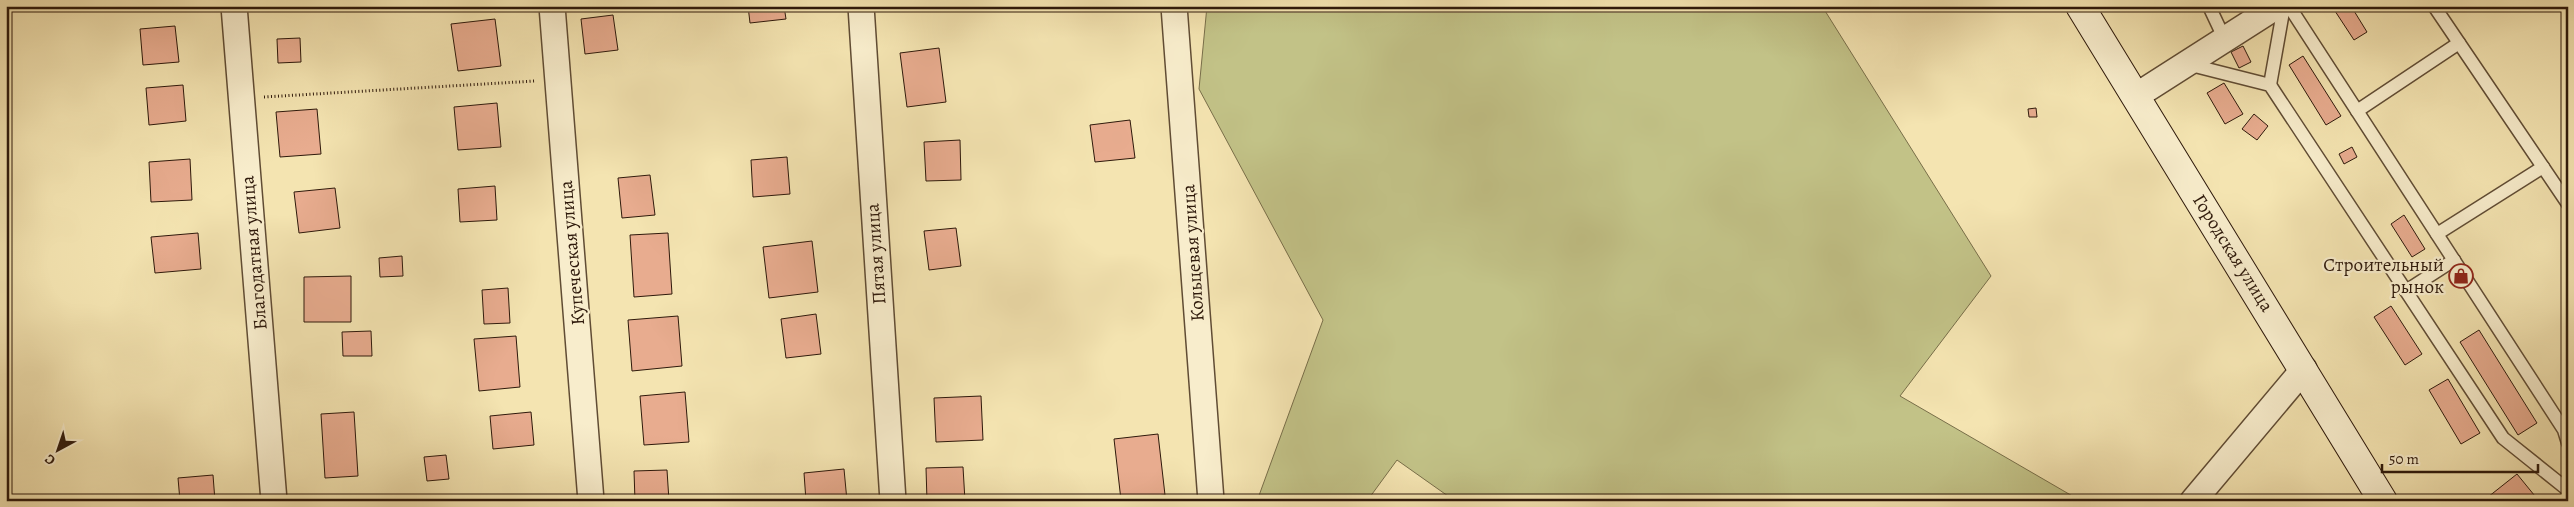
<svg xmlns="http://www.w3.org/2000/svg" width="2574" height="507" font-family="Alegreya,serif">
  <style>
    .green { fill: #c2c287; stroke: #786e49 }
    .building { fill: #e8ac8f; stroke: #2e190b }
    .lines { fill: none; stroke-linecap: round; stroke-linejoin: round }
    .lane-casing { stroke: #604c34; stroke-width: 15 }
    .street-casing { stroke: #604c34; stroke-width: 28 }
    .secondary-casing { stroke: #2e190b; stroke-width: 30 }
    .path { stroke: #2e190b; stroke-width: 3; stroke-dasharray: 1 2.5; stroke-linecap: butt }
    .lane { stroke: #f8edcc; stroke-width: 12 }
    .street { stroke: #f8edcc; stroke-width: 25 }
    .secondary { stroke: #f8edcc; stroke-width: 28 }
    .labels { text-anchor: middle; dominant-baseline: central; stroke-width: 4.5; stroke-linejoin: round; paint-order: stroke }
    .street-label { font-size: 19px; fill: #2e190b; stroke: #f8edcc }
    .poi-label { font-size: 19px; fill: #2e190b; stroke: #f8edcc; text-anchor: end }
  </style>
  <rect width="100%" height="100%" fill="#f4e4b1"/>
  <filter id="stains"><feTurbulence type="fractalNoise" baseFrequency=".004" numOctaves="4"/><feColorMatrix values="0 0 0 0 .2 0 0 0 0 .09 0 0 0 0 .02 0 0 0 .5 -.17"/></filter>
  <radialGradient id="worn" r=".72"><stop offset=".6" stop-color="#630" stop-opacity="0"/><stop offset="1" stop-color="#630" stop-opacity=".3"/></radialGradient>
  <polygon class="green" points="1207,6 1822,6 1991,276 1900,396 2081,501 1455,501 1397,460 1367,501 1257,501 1323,320 1199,89"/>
  <g class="building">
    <polygon points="748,6 784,6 786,19 750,23"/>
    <polygon points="2342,6 2351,6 2367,32 2354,40 2335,11"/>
    <polygon points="613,15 618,50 585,54 581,19"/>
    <polygon points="495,19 501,66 458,71 451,24"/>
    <polygon points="175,26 179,62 143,65 140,29"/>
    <polygon points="300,38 301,62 278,63 277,39"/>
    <polygon points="2243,46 2251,62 2239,68 2231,52"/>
    <polygon points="939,48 946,102 907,107 900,53"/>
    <polygon points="2303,56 2341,116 2326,125 2289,65"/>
    <polygon points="2224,83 2243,114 2225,124 2207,93"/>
    <polygon points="183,85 186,121 149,125 146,88"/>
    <polygon points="497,103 501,147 458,150 454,107"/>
    <polygon points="2036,108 2037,117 2029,117 2028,109"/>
    <polygon points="317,109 321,154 280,157 276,112"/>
    <polygon points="2254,114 2268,126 2257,140 2242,129"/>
    <polygon points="1130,120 1135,158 1095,162 1090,125"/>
    <polygon points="960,140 961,180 926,181 924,142"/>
    <polygon points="2352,147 2357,157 2344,164 2339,154"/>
    <polygon points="787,157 790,194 753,197 751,160"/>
    <polygon points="190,159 192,200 151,202 149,162"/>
    <polygon points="650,175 655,215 622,218 618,178"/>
    <polygon points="495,186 497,220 460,222 458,189"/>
    <polygon points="335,188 340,228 299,233 294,192"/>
    <polygon points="2404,215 2425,249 2412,257 2391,224"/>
    <polygon points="956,228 961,266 929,270 924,231"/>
    <polygon points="198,233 201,269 155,273 151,237"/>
    <polygon points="668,233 672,294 634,297 630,235"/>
    <polygon points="812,241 818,292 769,298 763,247"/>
    <polygon points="402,256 403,276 380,277 379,258"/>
    <polygon points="351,276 351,322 304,322 304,277"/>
    <polygon points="508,288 510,323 484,324 482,290"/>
    <polygon points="2391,306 2422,354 2405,365 2374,317"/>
    <polygon points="816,314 821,354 786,358 781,319"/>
    <polygon points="678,316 682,366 632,371 628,320"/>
    <polygon points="2479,330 2537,423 2518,435 2460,342"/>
    <polygon points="371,331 372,356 343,356 342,332"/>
    <polygon points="516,336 520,387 479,391 474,339"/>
    <polygon points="2448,379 2480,433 2461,444 2429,390"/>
    <polygon points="685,392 689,442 644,445 640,396"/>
    <polygon points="981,396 983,440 936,442 934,398"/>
    <polygon points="354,412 358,476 325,478 321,414"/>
    <polygon points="531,412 534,445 493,449 490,416"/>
    <polygon points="1158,434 1165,495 1121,500 1114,439"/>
    <polygon points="446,455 449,479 427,481 424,457"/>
    <polygon points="963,467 965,501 927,501 926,468"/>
    <polygon points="844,469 847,501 806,501 804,473"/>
    <polygon points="667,470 669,501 635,501 634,471"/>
    <polygon points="2517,474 2539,501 2491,501 2488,497"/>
    <polygon points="213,475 215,501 180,501 178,478"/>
    <polygon points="528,497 529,501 500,501 500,499"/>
  </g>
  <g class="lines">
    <g class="lane-casing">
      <g id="lane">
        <polyline points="2209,6 2225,40"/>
        <polyline points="2289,6 2564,430 2568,443"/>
        <polyline points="2434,6 2568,204"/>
        <polyline points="2187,64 2270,85 2503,438 2568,490"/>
        <polyline points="2270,85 2284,6"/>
        <polyline points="2357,111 2459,43"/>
        <polyline points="2437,234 2543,167"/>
        <polyline points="2406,291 2454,260"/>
      </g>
    </g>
    <g class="street-casing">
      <g id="street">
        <polyline points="234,6 274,501"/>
        <polyline points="552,6 591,501"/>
        <polyline points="861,6 893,501"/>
        <polyline points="1174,6 1211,501"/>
        <polyline points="2136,96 2277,6"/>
        <polyline points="2193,501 2304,369"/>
      </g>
    </g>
    <g class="secondary-casing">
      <polyline id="secondary" points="2080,6 2383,501"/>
    </g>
    <polyline class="path" points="264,97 535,81"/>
    <use href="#lane" class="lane"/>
    <use href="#street" class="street"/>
    <use href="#secondary" class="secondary"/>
  </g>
  <defs>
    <g id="shop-ring" transform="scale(1.25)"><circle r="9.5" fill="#f8edcc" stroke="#8f2418" stroke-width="1.5"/><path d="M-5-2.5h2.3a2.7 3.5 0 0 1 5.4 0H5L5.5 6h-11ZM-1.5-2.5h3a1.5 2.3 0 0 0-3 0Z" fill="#8f2418"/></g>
  </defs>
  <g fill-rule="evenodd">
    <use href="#shop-ring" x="2461" y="276"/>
  </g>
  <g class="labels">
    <g class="street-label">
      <text transform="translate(254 253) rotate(-95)">Благодатная улица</text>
      <text transform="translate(572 253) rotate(-95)">Купеческая улица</text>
      <text transform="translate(1193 253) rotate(-94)">Кольцевая улица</text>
      <text transform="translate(2233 253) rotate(58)">Городская улица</text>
      <text transform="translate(876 254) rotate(-94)">Пятая улица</text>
    </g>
    <g class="poi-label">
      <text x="2444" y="265">Строительный<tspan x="2444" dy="22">рынок</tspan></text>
    </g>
  </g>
  <rect width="2574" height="507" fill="none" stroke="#f4e4b1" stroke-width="25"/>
  <rect x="8" y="8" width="2559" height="492" fill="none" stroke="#2e190b" stroke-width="2.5"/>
  <rect x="12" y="12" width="2549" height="482" fill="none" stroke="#2e190b"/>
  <g transform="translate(58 450) rotate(220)" stroke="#f8edcc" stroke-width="4" paint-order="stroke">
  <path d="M0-4L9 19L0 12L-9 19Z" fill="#2e190b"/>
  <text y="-8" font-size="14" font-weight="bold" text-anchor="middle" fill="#2e190b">С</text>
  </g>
  <path d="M2382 464v8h156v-8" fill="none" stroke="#2e190b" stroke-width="2.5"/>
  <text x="2389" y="464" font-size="15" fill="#2e190b" stroke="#f8edcc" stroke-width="4" paint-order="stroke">50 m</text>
  <rect width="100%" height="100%" filter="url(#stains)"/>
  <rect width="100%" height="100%" fill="url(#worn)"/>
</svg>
